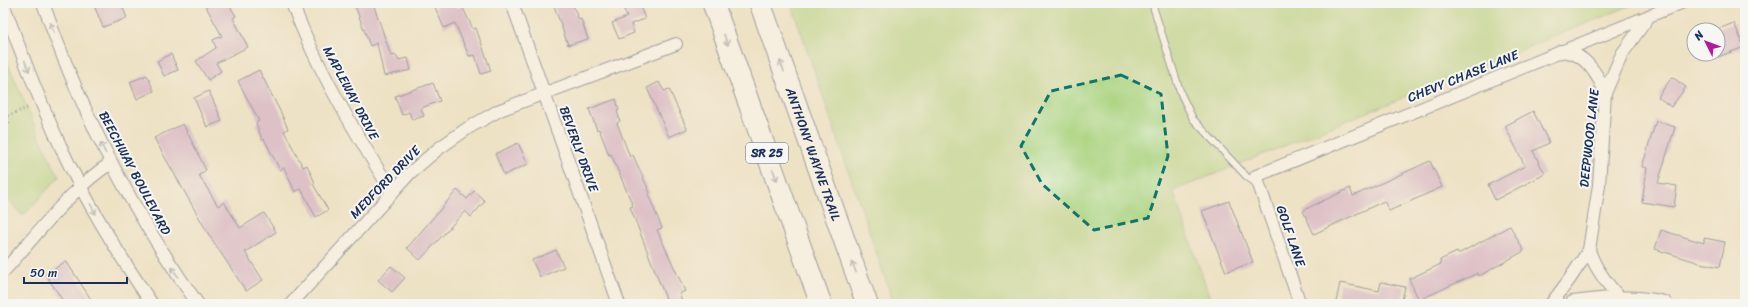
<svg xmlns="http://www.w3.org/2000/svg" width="1748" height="307" font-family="Sriracha,sans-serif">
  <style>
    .green { fill: #aad37e; stroke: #62816e }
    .building { fill: #c899cb }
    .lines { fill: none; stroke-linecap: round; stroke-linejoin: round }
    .service-casing { stroke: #3b4a6d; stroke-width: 8 }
    .minor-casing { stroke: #3b4a6d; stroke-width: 14 }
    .tertiary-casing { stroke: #3b4a6d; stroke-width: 18 }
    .trunk-casing { stroke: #3b4a6d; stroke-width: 23 }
    .path { stroke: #3b4a6d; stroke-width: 2.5; stroke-dasharray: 1 3; stroke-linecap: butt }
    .service { stroke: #fff; stroke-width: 6 }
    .minor { stroke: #fff; stroke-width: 12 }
    .tertiary { stroke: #fff; stroke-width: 16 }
    .trunk { stroke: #fff; stroke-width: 21 }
    .oneway { stroke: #8d97ae }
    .marked { fill: none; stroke: #0f766e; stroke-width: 3; stroke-dasharray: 8 5; stroke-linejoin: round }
    .labels { text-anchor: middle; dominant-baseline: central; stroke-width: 4; stroke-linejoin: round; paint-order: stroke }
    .shield { fill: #f6f6f2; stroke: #5d6b8a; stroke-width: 1 }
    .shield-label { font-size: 12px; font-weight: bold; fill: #1b2f5e }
    .street-label { font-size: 13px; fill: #1b2f5e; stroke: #f6f6f2 }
  </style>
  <rect width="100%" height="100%" fill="#f6f6f2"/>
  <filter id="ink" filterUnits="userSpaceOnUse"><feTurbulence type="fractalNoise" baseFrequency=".025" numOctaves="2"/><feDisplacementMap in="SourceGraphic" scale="8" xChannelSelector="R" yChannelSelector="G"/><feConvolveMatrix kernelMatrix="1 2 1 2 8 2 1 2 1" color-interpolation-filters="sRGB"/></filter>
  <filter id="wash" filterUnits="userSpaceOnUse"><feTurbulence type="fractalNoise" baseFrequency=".012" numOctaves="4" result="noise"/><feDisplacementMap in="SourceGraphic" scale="16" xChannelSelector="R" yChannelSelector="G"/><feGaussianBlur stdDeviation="0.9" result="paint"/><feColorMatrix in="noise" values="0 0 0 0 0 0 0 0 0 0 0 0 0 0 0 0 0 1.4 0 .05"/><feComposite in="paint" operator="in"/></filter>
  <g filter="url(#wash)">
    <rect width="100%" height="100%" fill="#eee2c5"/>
    <g class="green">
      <polygon points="791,3 1637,3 1173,191 1212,304 894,304"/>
      <polygon points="3,52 40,138 59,177 23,216 3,194"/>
    </g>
    <g id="blocks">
      <g class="building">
        <polygon points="93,3 121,3 127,18 103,27"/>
        <polygon points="204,3 228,3 236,16 233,18 248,47 216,63 221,71 208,80 196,61 216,48 213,40 222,36"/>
        <polygon points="354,3 373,3 391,56 396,55 398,60 408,58 411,70 384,76 377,43 370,46"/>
        <polygon points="444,3 454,3 456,8 462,6 473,29 476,28 491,71 481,74 475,55 469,56 455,23 444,28 435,7"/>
        <polygon points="553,3 572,3 579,20 581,19 588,39 568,45"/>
        <polygon points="621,3 639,3 645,19 631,24 634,33 619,39 612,23 627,17"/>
        <polygon points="1734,23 1744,47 1718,57 1718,29"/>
        <polygon points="171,54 178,70 164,76 157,61"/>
        <polygon points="259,70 281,113 288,129 284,131 303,167 307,165 315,183 313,184 328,210 316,217 301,189 295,192 284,168 280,170 264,139 262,140 256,123 259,121 238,81"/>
        <polygon points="147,75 154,91 137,99 130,82"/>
        <polygon points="1672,77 1686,87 1671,107 1658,97"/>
        <polygon points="659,82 664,91 669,89 687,129 669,137 647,88"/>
        <polygon points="433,83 440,101 421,108 424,116 412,120 409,112 402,115 395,96"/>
        <polygon points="209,91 222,121 207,127 194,98"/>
        <polygon points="616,99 619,110 617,111 620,121 617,123 630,157 633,155 650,193 648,194 662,228 657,230 685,291 679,294 684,304 668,304 630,207 633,206 611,154 609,155 599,129 597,130 589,109"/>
        <polygon points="1533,111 1549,143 1533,151 1545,174 1495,200 1488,185 1525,166 1505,126"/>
        <polygon points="1656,121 1675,127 1658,183 1677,186 1674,207 1642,202 1647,168 1642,167"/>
        <polygon points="183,124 206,170 199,175 218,206 224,202 240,228 264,213 276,232 245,252 263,280 246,291 209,235 154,138"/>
        <polygon points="518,143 528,164 504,175 495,154"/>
        <polygon points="1430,161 1442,187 1389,211 1384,201 1314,234 1303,211 1310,207 1350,188 1353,196"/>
        <polygon points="457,190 467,199 474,191 485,201 471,217 465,211 420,260 407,248"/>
        <polygon points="1229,201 1253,262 1226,272 1202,211"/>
        <polygon points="1510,226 1524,251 1479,276 1478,273 1419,300 1409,279 1441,264 1440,260 1457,252 1458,254"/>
        <polygon points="1661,230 1704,243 1704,238 1725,242 1720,267 1700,263 1655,249"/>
        <polygon points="556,250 564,267 540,277 532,260"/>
        <polygon points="66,261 94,304 65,304 46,275"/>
        <polygon points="391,266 405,278 392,292 378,280"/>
        <polygon points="1381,282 1405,287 1401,304 1347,304 1336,302 1340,283 1379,291"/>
      </g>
    </g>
  </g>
  <g filter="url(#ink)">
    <use href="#blocks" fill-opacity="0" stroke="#3b4a6d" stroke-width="1"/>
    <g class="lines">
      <g class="service-casing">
        <polyline id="service" points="1152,3 1181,94 1193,119 1247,177 1257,184"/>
      </g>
      <g class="minor-casing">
        <g id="minor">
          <path d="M3,3C22,56 43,110 67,160C91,210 121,258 152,304"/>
          <path d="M43,3C80,110 132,212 198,304"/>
          <path d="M292,3C317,69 355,132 392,192"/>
          <polyline points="512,3 619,304"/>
          <path d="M1561,51C1565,52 1570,52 1574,54C1589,60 1600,79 1605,93"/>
          <path d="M1589,250C1595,269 1607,284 1620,298"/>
          <path d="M3,272C36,236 70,189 111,163"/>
          <polyline points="291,304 410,173 438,149 468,128 500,110 676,44"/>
          <polyline points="1300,304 1256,176 1681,3"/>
          <polyline points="1551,304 1569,280 1589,250 1599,185 1605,93 1622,54 1649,16"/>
        </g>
      </g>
      <g class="tertiary-casing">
        <path id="tertiary" d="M1573,304C1605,300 1633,296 1664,304"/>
      </g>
      <g class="trunk-casing">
        <g id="trunk">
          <polyline points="713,3 821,304"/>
          <path id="s1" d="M760,3L867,304"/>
        </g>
      </g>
      <polyline class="path" points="9,123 7,116 27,108"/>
      <use href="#service" class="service"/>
      <use href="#minor" class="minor"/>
      <use href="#tertiary" class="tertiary"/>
      <use href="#trunk" class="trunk"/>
    </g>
    <defs><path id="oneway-shaft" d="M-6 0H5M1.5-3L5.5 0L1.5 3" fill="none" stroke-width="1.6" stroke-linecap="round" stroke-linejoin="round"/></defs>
    <g class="oneway">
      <use href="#oneway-shaft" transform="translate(52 28) rotate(-111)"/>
      <use href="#oneway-shaft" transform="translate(726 40) rotate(70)"/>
      <use href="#oneway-shaft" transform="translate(27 66) rotate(67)"/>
      <use href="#oneway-shaft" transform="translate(782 66) rotate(-110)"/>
      <use href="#oneway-shaft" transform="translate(103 148) rotate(-117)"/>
      <use href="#oneway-shaft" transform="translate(775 175) rotate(70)"/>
      <use href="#oneway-shaft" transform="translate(93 209) rotate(62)"/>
      <use href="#oneway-shaft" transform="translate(854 267) rotate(-110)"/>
      <use href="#oneway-shaft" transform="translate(175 272) rotate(-124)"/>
    </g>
  </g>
  <path d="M0 0H1748V307H0ZM1121,75L1161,94L1168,156L1148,218L1094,230L1042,184L1021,146L1051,91Z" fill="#eee2c5" fill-opacity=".55" fill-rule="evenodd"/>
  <path class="marked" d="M1121,75L1161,94L1168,156L1148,218L1094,230L1042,184L1021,146L1051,91Z"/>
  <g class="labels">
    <rect class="shield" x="746" y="143" width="42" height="20" rx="3"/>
    <g class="shield-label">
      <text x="767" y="153">SR 25</text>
    </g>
    <g class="street-label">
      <text transform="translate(1463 76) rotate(-22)">CHEVY CHASE LANE</text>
      <text transform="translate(351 93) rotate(62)">MAPLEWAY DRIVE</text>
      <text transform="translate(1589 138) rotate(-84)">DEEPWOOD LANE</text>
      <text transform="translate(579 149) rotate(70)">BEVERLY DRIVE</text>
      <text stroke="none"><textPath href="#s1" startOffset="160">ANTHONY WAYNE TRAIL</textPath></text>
      <text transform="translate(135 173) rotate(62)">BEECHWAY BOULEVARD</text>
      <text transform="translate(385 182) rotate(-46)">MEDFORD DRIVE</text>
      <text transform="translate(1291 236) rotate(71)">GOLF LANE</text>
    </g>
  </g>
  <rect width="1748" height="307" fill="none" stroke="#f6f6f2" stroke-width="16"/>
  <g transform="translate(1706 42) rotate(312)"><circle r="19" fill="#f6f6f2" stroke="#9ea6b7"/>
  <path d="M0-3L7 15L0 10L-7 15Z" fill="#b5179e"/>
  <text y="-6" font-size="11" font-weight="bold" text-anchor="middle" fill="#1b2f5e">N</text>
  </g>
  <path d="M24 277v6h103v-6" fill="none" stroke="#1b2f5e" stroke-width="2"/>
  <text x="30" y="277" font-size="12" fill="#1b2f5e" stroke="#f6f6f2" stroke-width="3" paint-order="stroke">50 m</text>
</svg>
